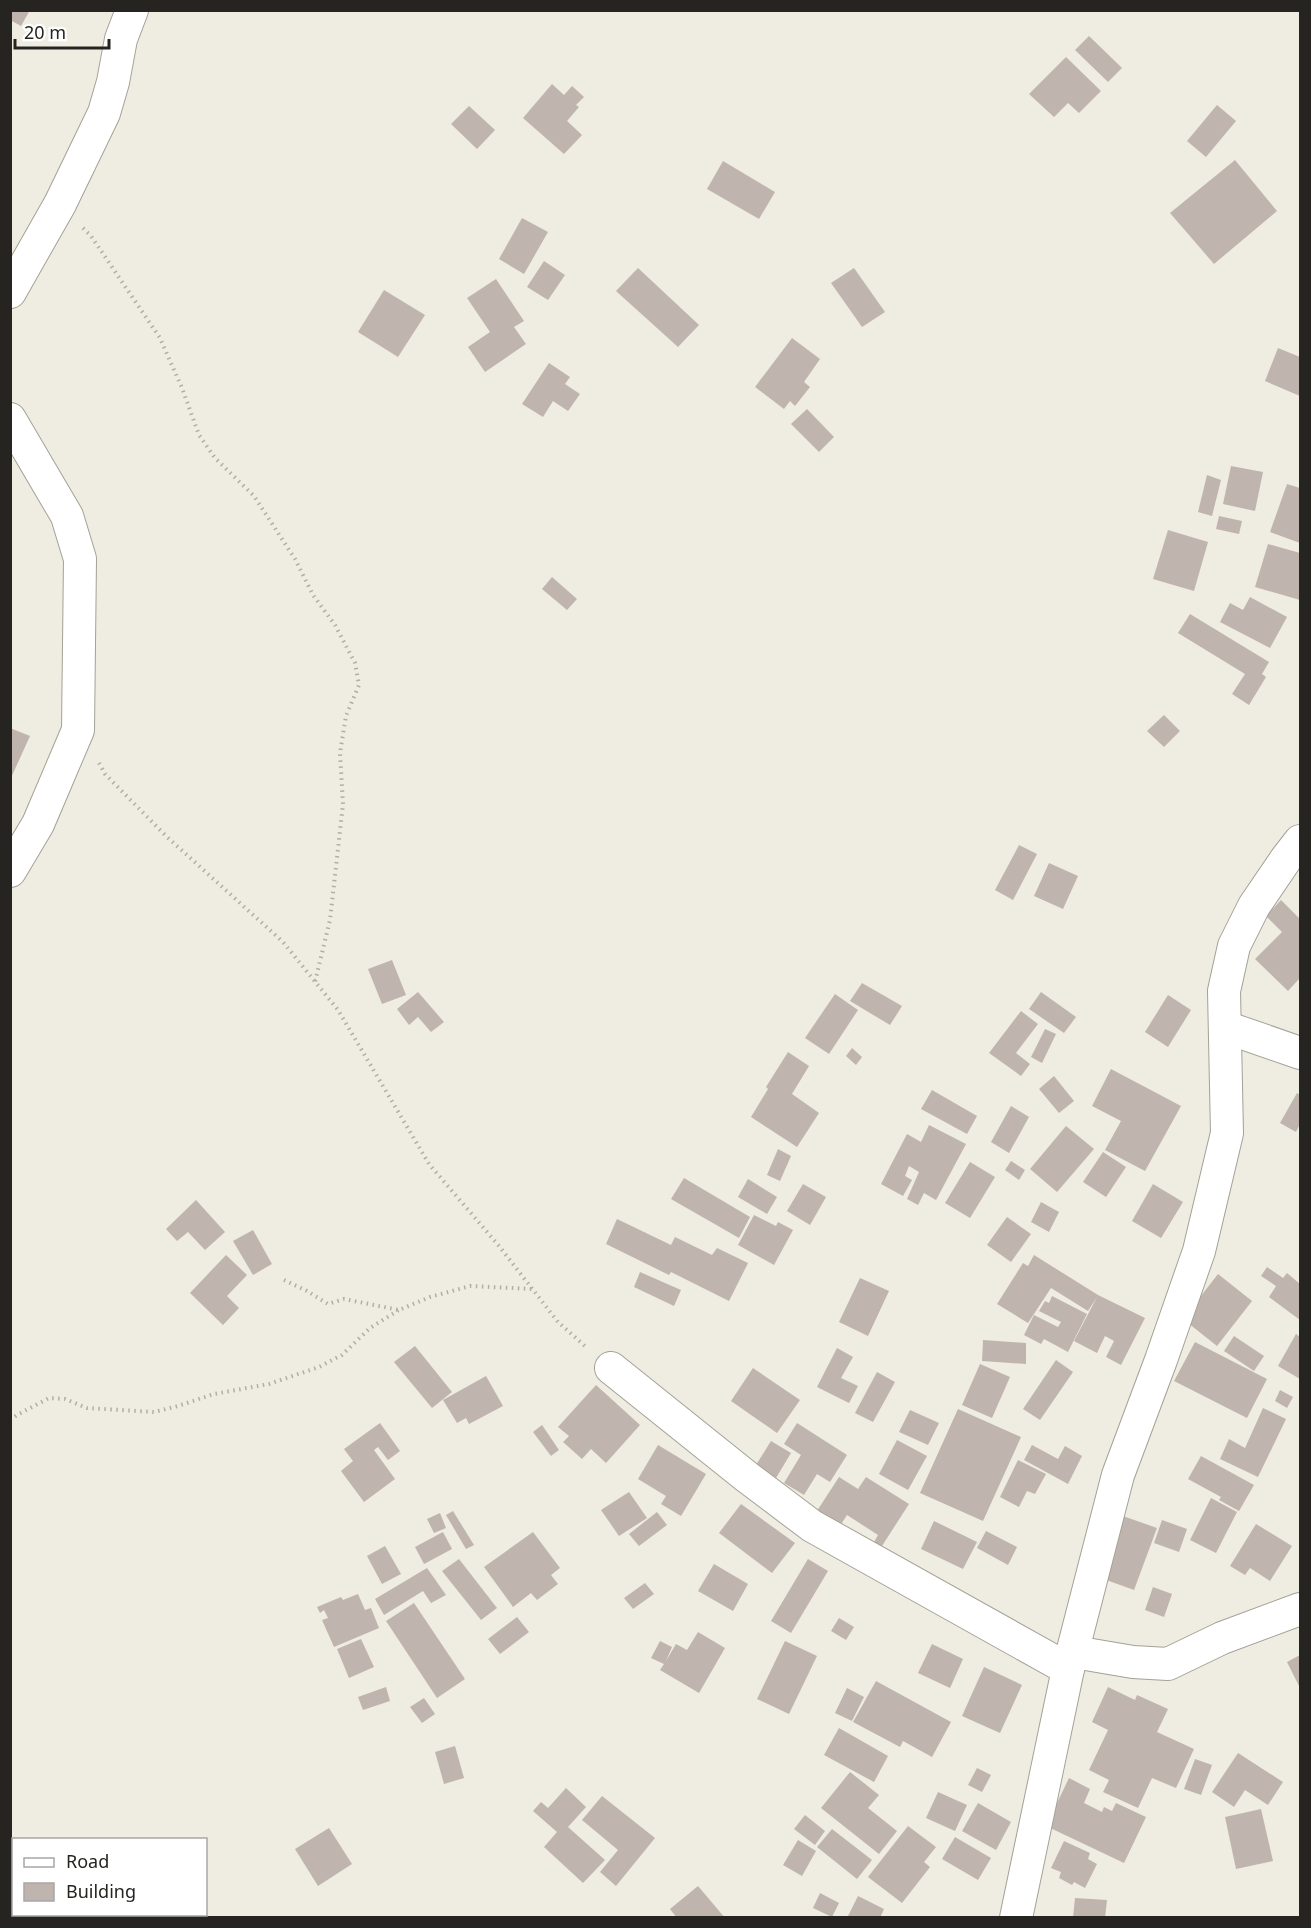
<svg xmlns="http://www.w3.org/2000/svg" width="1311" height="1928" font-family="'Noto Sans',sans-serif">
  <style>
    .building { fill: #bfb5ae }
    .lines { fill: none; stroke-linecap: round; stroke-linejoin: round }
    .minor-casing { stroke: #a4a196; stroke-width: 34 }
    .path { stroke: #b1aea5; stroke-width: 4; stroke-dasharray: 1.5 4.5; stroke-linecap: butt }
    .minor { stroke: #fff; stroke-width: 32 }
  </style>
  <rect width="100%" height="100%" fill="#efece1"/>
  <g class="building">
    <polygon points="10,10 30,10 21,26 10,20"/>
    <polygon points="1089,36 1122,68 1108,82 1075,50"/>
    <polygon points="1066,57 1101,91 1079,113 1068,103 1054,117 1029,94"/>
    <polygon points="552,84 564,95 572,86 584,97 576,105 579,107 567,121 582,135 564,154 523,118"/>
    <polygon points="1217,105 1236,121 1206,157 1187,141"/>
    <polygon points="469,106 495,130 477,149 451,124"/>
    <polygon points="1235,160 1277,211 1214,264 1170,213"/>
    <polygon points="723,161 775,192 759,219 707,189"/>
    <polygon points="522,218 548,232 524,274 499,259"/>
    <polygon points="544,261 565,275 548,300 527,287"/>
    <polygon points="638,268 699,325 678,347 616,291"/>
    <polygon points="854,268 885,312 862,327 831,283"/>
    <polygon points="496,279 524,321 514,327 526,344 485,372 468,347 490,332 467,298"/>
    <polygon points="384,290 425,315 398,357 358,332"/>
    <polygon points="792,338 820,359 804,382 810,387 795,406 790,401 784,409 755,387"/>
    <polygon points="1278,348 1300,357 1300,396 1265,381"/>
    <polygon points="549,363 570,377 565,384 580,394 568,411 553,401 543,417 522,404"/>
    <polygon points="807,409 834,437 819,452 791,424"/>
    <polygon points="1231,466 1263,472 1255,511 1223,504"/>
    <polygon points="1207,475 1221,480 1212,516 1198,512"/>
    <polygon points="1287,484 1300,488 1300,543 1270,532"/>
    <polygon points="1219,516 1242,521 1239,534 1216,529"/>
    <polygon points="1168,530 1208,542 1194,591 1153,579"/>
    <polygon points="1268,544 1300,553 1300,600 1255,587"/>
    <polygon points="552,577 577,599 567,610 542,589"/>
    <polygon points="1250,597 1287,617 1270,648 1220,622 1230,603 1243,610"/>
    <polygon points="1190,614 1269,662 1262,674 1266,677 1249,705 1232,694 1245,674 1178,633"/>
    <polygon points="1164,715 1180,731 1164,747 1147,731"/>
    <polygon points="10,728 30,736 10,780"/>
    <polygon points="1019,845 1037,854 1013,900 995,890"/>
    <polygon points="1049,863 1078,876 1063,909 1034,896"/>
    <polygon points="1281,900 1300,919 1300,978 1288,991 1255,959 1282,932 1266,916"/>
    <polygon points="392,960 406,995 382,1004 368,969"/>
    <polygon points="862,983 902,1006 890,1025 850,1001"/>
    <polygon points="418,992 444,1022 431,1032 418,1017 409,1025 397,1009"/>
    <polygon points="1041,992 1076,1017 1064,1033 1029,1009"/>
    <polygon points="835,994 858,1010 829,1054 805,1038"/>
    <polygon points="1168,995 1191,1010 1168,1047 1145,1032"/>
    <polygon points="1021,1011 1038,1024 1016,1053 1030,1064 1021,1076 989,1053"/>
    <polygon points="1045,1029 1056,1034 1042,1063 1031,1057"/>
    <polygon points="852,1048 862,1057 856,1065 846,1056"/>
    <polygon points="788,1052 809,1066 792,1094 819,1113 797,1147 751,1117 768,1089 766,1087"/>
    <polygon points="1111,1069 1181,1106 1145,1171 1105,1150 1121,1121 1092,1106"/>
    <polygon points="1054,1076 1074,1101 1059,1113 1039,1089"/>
    <polygon points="932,1090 977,1116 967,1134 921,1109"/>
    <polygon points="1297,1093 1300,1095 1300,1124 1296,1132 1280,1123"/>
    <polygon points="1011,1106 1029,1117 1009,1153 991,1142"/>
    <polygon points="929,1125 966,1144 936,1200 924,1193 918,1205 907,1199 919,1172 909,1166 905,1176 912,1180 903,1196 881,1184 907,1134 921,1142"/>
    <polygon points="1066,1126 1094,1149 1057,1192 1030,1169"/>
    <polygon points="778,1149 791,1156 780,1181 767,1175"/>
    <polygon points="1103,1152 1126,1167 1106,1197 1083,1182"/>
    <polygon points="1011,1161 1025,1170 1019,1180 1005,1170"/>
    <polygon points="970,1162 995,1177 970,1218 945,1203"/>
    <polygon points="684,1178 750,1217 739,1238 671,1199"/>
    <polygon points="748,1179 777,1197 767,1214 738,1197"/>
    <polygon points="803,1184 826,1197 810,1225 787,1211"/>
    <polygon points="1153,1184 1183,1202 1161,1238 1132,1221"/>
    <polygon points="196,1200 225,1232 205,1250 188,1232 177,1241 166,1229"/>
    <polygon points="1041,1202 1059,1212 1049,1232 1031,1222"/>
    <polygon points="754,1215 776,1226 778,1222 793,1230 774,1265 738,1245"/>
    <polygon points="1007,1217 1031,1234 1011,1262 987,1245"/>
    <polygon points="617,1219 671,1245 675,1237 712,1255 717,1248 748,1263 729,1301 671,1272 669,1275 606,1244"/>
    <polygon points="253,1230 272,1264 253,1275 233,1241"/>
    <polygon points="226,1255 247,1275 227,1296 239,1308 223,1325 190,1293"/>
    <polygon points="1034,1255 1098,1295 1145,1318 1121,1365 1106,1357 1114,1341 1105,1336 1097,1353 1074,1341 1097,1297 1088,1311 1051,1288 1028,1323 997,1304 1023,1263 1028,1266"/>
    <polygon points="1267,1267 1283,1278 1287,1273 1300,1284 1300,1320 1269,1297 1276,1286 1261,1276"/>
    <polygon points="640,1272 681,1290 674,1306 634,1287"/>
    <polygon points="1218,1274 1252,1301 1217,1346 1183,1319"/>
    <polygon points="860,1278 889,1291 868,1336 839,1322"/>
    <polygon points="1052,1296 1087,1314 1068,1352 1044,1339 1041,1344 1024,1335 1034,1315 1058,1327 1061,1322 1039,1311 1045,1301 1049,1303"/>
    <polygon points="1296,1334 1300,1337 1300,1379 1278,1366"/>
    <polygon points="1234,1336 1264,1356 1254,1371 1224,1351"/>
    <polygon points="983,1340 1026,1343 1026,1364 982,1361"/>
    <polygon points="1195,1342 1267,1379 1247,1418 1174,1381"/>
    <polygon points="415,1346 452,1392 432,1408 394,1362"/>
    <polygon points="837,1348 853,1357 841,1378 858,1386 849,1403 817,1387"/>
    <polygon points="1056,1360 1073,1372 1040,1420 1023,1409"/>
    <polygon points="980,1364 1010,1377 992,1418 962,1405"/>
    <polygon points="753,1368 800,1400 777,1433 731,1401"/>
    <polygon points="877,1372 895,1382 873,1422 855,1413"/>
    <polygon points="486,1376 503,1406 469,1424 466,1418 457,1423 443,1400"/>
    <polygon points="596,1385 640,1425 606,1463 591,1449 582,1459 563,1442 569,1436 558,1427"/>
    <polygon points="1280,1390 1293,1397 1287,1408 1275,1401"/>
    <polygon points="1263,1408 1286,1419 1258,1477 1220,1459 1229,1439 1245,1448"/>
    <polygon points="958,1409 1021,1437 983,1521 920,1493"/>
    <polygon points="910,1410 939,1423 928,1445 899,1432"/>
    <polygon points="380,1423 400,1451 388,1460 378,1447 374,1450 395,1479 364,1502 341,1471 353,1461 344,1449"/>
    <polygon points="797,1423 847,1455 830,1482 817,1474 804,1495 784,1483 801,1455 784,1444"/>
    <polygon points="542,1425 559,1450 551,1456 533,1432"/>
    <polygon points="897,1440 927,1456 908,1490 879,1474"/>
    <polygon points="771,1441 791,1453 776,1478 756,1465"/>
    <polygon points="658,1445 706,1474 681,1516 661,1504 666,1496 638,1479"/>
    <polygon points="1032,1445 1058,1459 1065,1446 1082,1456 1068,1484 1024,1460"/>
    <polygon points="1201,1456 1254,1485 1239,1511 1219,1500 1221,1497 1188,1479"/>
    <polygon points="1018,1460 1046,1474 1035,1494 1027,1491 1019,1507 1000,1497"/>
    <polygon points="839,1477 858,1489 866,1477 909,1504 880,1549 873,1544 878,1535 847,1515 838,1529 815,1514"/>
    <polygon points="629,1492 647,1518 619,1536 601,1510"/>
    <polygon points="1211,1498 1237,1512 1216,1553 1190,1540"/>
    <polygon points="741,1504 795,1543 772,1573 719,1533"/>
    <polygon points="453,1511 474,1545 466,1549 446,1515"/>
    <polygon points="657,1512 667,1525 639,1546 629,1534"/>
    <polygon points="440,1513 446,1528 434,1533 427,1519"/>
    <polygon points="1120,1515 1157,1528 1134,1590 1098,1577"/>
    <polygon points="1162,1520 1187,1529 1179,1552 1154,1543"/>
    <polygon points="934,1521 977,1542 963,1569 921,1549"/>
    <polygon points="1256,1524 1292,1546 1270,1581 1250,1568 1245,1575 1230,1566"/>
    <polygon points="986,1531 1017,1547 1008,1565 977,1548"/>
    <polygon points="443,1532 452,1549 424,1564 415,1547"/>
    <polygon points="533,1532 560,1568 551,1575 558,1584 537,1600 531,1593 513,1607 484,1567"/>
    <polygon points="385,1546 401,1574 382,1584 367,1556"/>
    <polygon points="459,1559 497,1608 481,1620 442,1571"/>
    <polygon points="808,1559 828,1571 791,1633 771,1621"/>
    <polygon points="714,1564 748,1584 733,1611 698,1591"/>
    <polygon points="427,1568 446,1595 431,1603 423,1591 384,1615 375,1599"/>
    <polygon points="645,1583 654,1594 633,1609 624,1598"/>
    <polygon points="1153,1587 1172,1594 1164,1617 1145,1610"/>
    <polygon points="358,1594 365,1610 371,1608 379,1628 334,1647 322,1620 328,1618 324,1610 320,1613 317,1607 341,1597 343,1600"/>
    <polygon points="414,1603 465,1679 437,1698 386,1621"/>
    <polygon points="517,1617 529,1632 500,1654 488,1639"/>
    <polygon points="839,1618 854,1627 846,1640 831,1631"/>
    <polygon points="698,1632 725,1648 699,1693 660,1670 664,1664 651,1658 660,1641 672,1647 666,1661 676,1644 687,1650"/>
    <polygon points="361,1639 374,1667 349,1678 337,1649"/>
    <polygon points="785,1641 817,1656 789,1714 757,1699"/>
    <polygon points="932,1644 963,1659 950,1688 918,1673"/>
    <polygon points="1300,1655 1300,1688 1287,1662"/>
    <polygon points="984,1667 1022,1685 1000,1733 962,1716"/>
    <polygon points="876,1681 951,1722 932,1757 903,1741 900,1747 853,1722"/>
    <polygon points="386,1687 390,1701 363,1710 358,1697"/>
    <polygon points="1108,1687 1135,1700 1137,1695 1168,1709 1157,1732 1194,1749 1176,1788 1152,1778 1138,1808 1103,1792 1109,1780 1089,1770 1108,1730 1092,1722"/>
    <polygon points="847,1688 864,1697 852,1721 835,1713"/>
    <polygon points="424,1698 435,1714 422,1723 410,1707"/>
    <polygon points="839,1728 888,1756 874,1782 824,1755"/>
    <polygon points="455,1746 464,1778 444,1784 435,1752"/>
    <polygon points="1238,1753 1283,1782 1268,1805 1245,1790 1234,1807 1212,1792"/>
    <polygon points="1195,1759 1212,1765 1201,1795 1184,1789"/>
    <polygon points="977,1768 991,1775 982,1792 968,1785"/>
    <polygon points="850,1772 879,1795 868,1808 897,1831 879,1854 821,1808"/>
    <polygon points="1069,1778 1090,1789 1084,1803 1102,1812 1104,1807 1112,1811 1116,1803 1146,1817 1124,1863 1046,1826"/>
    <polygon points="566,1788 586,1807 568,1827 605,1860 583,1883 544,1847 557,1832 533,1811 541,1802 548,1808"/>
    <polygon points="938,1792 967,1805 955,1831 926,1818"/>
    <polygon points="602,1796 655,1838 616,1886 600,1872 618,1850 582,1820"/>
    <polygon points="978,1803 1011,1822 996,1850 962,1831"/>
    <polygon points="1261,1809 1273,1861 1236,1869 1225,1817"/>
    <polygon points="805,1815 825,1831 815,1845 794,1829"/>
    <polygon points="908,1826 936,1847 924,1862 930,1867 902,1903 868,1877"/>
    <polygon points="329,1828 352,1864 318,1886 295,1849"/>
    <polygon points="832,1829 872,1860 857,1879 817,1847"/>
    <polygon points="955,1837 991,1858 978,1880 942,1859"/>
    <polygon points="798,1840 816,1851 802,1876 783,1865"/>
    <polygon points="1064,1841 1090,1853 1088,1859 1097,1864 1085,1888 1074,1882 1072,1885 1059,1878 1061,1872 1051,1868"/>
    <polygon points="698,1886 725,1918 677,1918 670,1909"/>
    <polygon points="820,1893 839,1903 832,1917 813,1908"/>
    <polygon points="858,1896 884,1909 880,1918 847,1918"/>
    <polygon points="1075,1898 1107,1900 1105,1918 1073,1918"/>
  </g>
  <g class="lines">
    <g class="minor-casing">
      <g id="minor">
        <polyline points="10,292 60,204 104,113 113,82 121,39 132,10"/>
        <polyline points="10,419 67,516 80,559 78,730 38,824 10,871"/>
        <polyline points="1225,1027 1300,1053"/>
        <polyline points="611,1368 747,1477 812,1526 1068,1669"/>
        <polyline points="1074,1652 1133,1662 1168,1664 1222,1638 1300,1609"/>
        <polyline points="1016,1918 1068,1669 1118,1475 1161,1360 1199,1251 1227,1133 1224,991 1234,946 1254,906 1286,859 1300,841"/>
      </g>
    </g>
    <g class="path">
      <polyline points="83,228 91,236 160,338 182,388 199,435 215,458 254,496 295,559 313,595 335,625 355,663 359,685 346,716 340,753 343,804 330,920 315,982"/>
      <polyline points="99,763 105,774 166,836 283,942 338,1010 429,1164 499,1246 558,1322 587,1348"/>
      <polyline points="284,1280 307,1291 328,1304 344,1299 399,1310 430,1297 470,1286 532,1289"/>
      <polyline points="10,1420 17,1415 49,1398 65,1399 87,1408 154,1412 178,1406 214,1394 269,1384 319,1367 342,1355 370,1328 399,1310"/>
    </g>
    <use href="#minor" class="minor"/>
  </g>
  <rect width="1311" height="1928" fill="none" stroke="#262420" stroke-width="24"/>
  <rect x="12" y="1838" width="195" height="78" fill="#ffffff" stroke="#a8a7a6" stroke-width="1.5"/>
  <rect x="24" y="1858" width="30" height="9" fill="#ffffff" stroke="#a8a7a6" stroke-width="1.5"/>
  <text x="66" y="1868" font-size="18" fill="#262420">Road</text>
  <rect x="24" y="1883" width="30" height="18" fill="#bfb5ae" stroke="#a8a7a6" stroke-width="1.5"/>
  <text x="66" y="1898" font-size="18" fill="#262420">Building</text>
  <path d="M15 39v9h94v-9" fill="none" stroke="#262420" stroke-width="3"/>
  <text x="24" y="39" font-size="18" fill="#262420" stroke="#ffffff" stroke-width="4.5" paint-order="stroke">20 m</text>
</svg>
